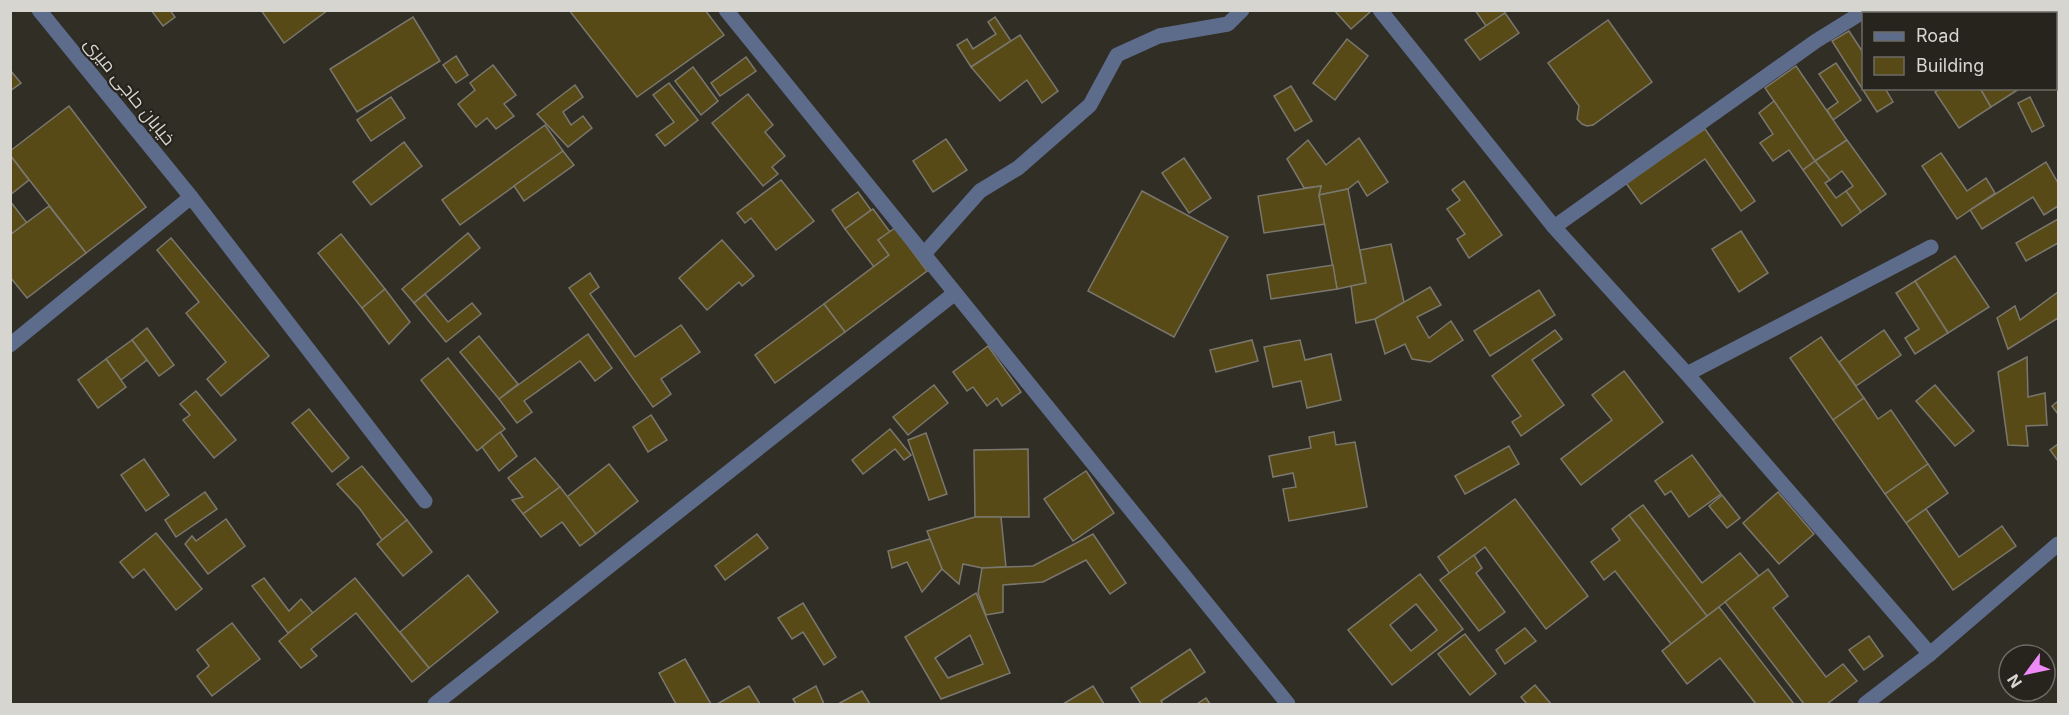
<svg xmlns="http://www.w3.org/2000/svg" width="2069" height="715" font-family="Inter,Cairo,sans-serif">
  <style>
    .building { fill: #584a16; stroke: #7a776e; stroke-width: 1.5; fill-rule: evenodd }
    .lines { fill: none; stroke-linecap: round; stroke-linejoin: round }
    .minor { stroke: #5e6c8c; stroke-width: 15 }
    .labels { text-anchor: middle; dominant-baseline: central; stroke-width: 4.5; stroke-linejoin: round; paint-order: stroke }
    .street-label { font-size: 18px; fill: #d6d5d0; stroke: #27241d }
  </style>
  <rect width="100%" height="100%" fill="#312e26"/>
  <g class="building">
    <polygon points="151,10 170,10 175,17 163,26"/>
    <polygon points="261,10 328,10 284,43"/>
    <polygon points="569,10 705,10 724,35 637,97"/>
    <polygon points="1334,10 1369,10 1370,12 1351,29"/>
    <polygon points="1475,10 1503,10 1505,13 1486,26"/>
    <polygon points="1987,10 2030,10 2031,14 1988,14"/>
    <polygon points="1505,13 1519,33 1480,60 1465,40"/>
    <polygon points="413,17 440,61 357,112 330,69"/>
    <polygon points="995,17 1011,41 971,67 957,45 967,39 973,49 996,34 988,22"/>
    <polygon points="1608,20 1652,82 1593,125 1587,126 1582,124 1577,119 1579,106 1548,63"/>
    <polygon points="1849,31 1864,54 1864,88 1885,88 1893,102 1877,112 1832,41"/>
    <polygon points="1020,35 1058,91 1042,103 1027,80 1000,101 971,67"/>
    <polygon points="1347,39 1368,56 1335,100 1313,83"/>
    <polygon points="456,56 468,75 456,83 443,65"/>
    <polygon points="746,57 756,71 720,96 711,83"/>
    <polygon points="1836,63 1861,100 1833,120 1827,110 1838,102 1819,74"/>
    <polygon points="493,65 516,95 504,104 514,116 496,129 487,118 476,127 458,104 475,90 470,83"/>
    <polygon points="1796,66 1847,140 1815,161 1765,88"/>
    <polygon points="693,67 718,101 701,115 675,81"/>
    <polygon points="10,70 21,83 10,91"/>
    <polygon points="669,83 698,120 665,146 656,135 674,122 653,95"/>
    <polygon points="575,85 583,97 563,112 571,125 583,116 592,128 568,147 537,114"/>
    <polygon points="1291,86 1312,121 1295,131 1274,96"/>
    <polygon points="1941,88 1980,88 1991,107 1959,128 1935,92"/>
    <polygon points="1980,88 2019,88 2019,89 1991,107"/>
    <polygon points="748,94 773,125 765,132 785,156 772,167 778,174 763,186 712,123"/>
    <polygon points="391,97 405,118 371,141 357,120"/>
    <polygon points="2030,97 2044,126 2032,132 2018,103"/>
    <polygon points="1774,101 1815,161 1803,170 1789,150 1773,161 1760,143 1773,134 1759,113"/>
    <polygon points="69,106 146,207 86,253 10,155 10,151"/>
    <polygon points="545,125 563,151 460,225 442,200"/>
    <polygon points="1705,129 1755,201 1741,211 1705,159 1641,204 1626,183"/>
    <polygon points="1359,138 1388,182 1367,196 1358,181 1348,189 1319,195 1321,186 1304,188 1287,159 1308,140 1326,165"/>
    <polygon points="946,139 967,170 933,192 913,161"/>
    <polygon points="1847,140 1886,194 1861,212 1846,191 1853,186 1842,171 1830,180 1815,161"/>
    <polygon points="404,142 422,166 371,205 353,182"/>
    <polygon points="563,151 574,165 524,201 514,186"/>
    <polygon points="1941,153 1967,191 1986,178 1995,193 1957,219 1922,166"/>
    <polygon points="10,155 29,180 10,195"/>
    <polygon points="1184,158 1211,198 1189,213 1162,173"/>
    <polygon points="1815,161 1830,180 1825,183 1836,198 1846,191 1861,212 1842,226 1803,170"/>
    <polygon points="2046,162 2058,183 2058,206 2044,215 2033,197 1982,229 1970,210"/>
    <polygon points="781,180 814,221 776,250 751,218 745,223 737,213"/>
    <polygon points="1464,181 1502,235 1469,258 1457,239 1465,234 1447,209 1460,200 1452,190"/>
    <polygon points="1321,186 1319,195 1325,224 1264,233 1258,196"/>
    <polygon points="1348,189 1366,283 1337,289 1319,195"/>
    <polygon points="1142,191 1228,237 1174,337 1088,291"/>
    <polygon points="858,192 871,210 845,229 832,210"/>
    <polygon points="10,201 27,223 10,235"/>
    <polygon points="49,206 86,253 27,298 10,277 10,235"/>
    <polygon points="873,209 890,232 878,240 889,255 874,267 845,229"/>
    <polygon points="2058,219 2058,243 2026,261 2016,243"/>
    <polygon points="895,228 927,271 845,332 824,304 889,255 878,240"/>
    <polygon points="1741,231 1768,273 1739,292 1712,249"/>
    <polygon points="468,233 480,248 414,303 402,289"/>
    <polygon points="341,234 385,289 362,308 318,253"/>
    <polygon points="171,238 269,356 221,396 207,379 226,362 186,313 199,302 157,250"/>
    <polygon points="722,240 754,276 742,286 739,282 707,310 679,278"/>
    <polygon points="1391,244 1404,302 1375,319 1356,323 1351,286 1366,283 1360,250"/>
    <polygon points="1955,256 1989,307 1948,333 1915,281"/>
    <polygon points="1333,265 1337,289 1271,299 1267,275"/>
    <polygon points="590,273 599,287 590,294 635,357 681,325 700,352 661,379 671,394 653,407 569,288"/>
    <polygon points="1915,281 1948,333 1915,354 1905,338 1919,329 1896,293"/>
    <polygon points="1430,287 1441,305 1417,317 1429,338 1451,321 1463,340 1430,362 1412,359 1405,344 1385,354 1375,319"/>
    <polygon points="385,289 410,322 389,344 362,308"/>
    <polygon points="1539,290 1555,315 1490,356 1474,331"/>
    <polygon points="2058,292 2058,318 2008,349 1997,318 2015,306 2020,320"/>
    <polygon points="425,294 448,322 472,303 481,314 446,342 414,303"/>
    <polygon points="824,304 845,332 775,383 755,355"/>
    <polygon points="147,328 174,365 159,376 132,340"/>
    <polygon points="1555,330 1562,339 1532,360 1564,405 1521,436 1512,422 1521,416 1492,376"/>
    <polygon points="1884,330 1901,355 1856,386 1839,362"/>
    <polygon points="588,334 612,368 595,381 580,361 524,401 532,412 517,423 499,399"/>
    <polygon points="479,336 518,384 499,399 460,352"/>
    <polygon points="1821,337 1864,398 1833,420 1790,358"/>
    <polygon points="132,340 147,360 121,380 106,359"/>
    <polygon points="1252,340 1258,361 1216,372 1210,350"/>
    <polygon points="1300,340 1305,360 1331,354 1341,400 1307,408 1301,381 1273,387 1264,347"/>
    <polygon points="988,346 1021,392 1002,406 997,398 987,406 973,387 967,391 953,372"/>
    <polygon points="2027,357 2028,397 2045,393 2047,425 2026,426 2028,446 2008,445 1998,372"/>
    <polygon points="448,358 505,429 477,451 421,380"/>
    <polygon points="106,359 126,387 98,408 78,380"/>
    <polygon points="1624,371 1663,422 1581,485 1561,459 1612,420 1592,395"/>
    <polygon points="934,385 948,403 908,435 893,417"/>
    <polygon points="1935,385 1974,431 1955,446 1916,401"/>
    <polygon points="196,391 236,440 214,458 183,420 190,415 180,404"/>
    <polygon points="1864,398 1878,419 1891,410 1928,464 1885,494 1833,420"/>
    <polygon points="2058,401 2058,414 2052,406"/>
    <polygon points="309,409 349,458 332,472 292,423"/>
    <polygon points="651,415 667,440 648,452 633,427"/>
    <polygon points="890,429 911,455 904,460 895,449 863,474 852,460"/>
    <polygon points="500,432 517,456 499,471 482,447"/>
    <polygon points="1334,432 1336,445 1355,442 1367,507 1289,521 1283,489 1296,487 1293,473 1273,477 1269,456 1311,448 1309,437"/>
    <polygon points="926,433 947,494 929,500 908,440"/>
    <polygon points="2058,444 2058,461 2050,450"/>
    <polygon points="1509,446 1519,464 1465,494 1455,476"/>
    <polygon points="1028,449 1029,517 975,517 974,450"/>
    <polygon points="1692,455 1721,494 1689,517 1671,491 1665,495 1655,481"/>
    <polygon points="535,458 560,487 523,514 512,500 523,497 508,478"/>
    <polygon points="144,459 169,495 146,511 121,475"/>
    <polygon points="609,464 638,501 596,534 567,497"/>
    <polygon points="1928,464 1948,493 1906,523 1885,494"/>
    <polygon points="362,466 407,520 382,540 360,509 337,484"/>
    <polygon points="1086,471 1114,513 1073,541 1044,499"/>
    <polygon points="560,487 596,534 580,546 562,522 541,537 523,514"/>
    <polygon points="205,492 217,509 176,537 165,520"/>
    <polygon points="1778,492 1814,534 1779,564 1743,523"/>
    <polygon points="1722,495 1740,518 1727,528 1709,506"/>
    <polygon points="1515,499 1588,596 1546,629 1485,547 1450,574 1438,557"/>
    <polygon points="1643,505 1702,583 1740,553 1759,576 1707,616 1629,515"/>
    <polygon points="1926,509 1959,557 2002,526 2016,546 1953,590 1906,523"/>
    <polygon points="1629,515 1707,616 1671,644 1615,571 1604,580 1591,562 1620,540 1612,529"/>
    <polygon points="975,517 1001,517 1006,567 982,568 963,564 959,584 942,569 927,531"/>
    <polygon points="226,519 245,546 208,574 185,544 192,536 196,541"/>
    <polygon points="407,520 432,552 403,576 377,544"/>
    <polygon points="156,533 202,589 176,610 144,569 133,578 120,562"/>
    <polygon points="757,534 768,548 725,580 715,566"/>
    <polygon points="1093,534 1126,583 1110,594 1086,560 1043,582 1003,585 1003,612 986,615 978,593 982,568 1033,566"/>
    <polygon points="930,539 942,569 922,592 907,562 892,568 888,551"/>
    <polygon points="1474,555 1482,568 1476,573 1505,612 1479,631 1440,580"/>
    <polygon points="1768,569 1788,596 1773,608 1826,677 1843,664 1857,681 1827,704 1804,704 1725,602"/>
    <path d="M1420,574L1463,629L1392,685L1348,630ZM1416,604L1437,630L1411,651L1390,625Z"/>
    <polygon points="468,575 498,612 429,668 400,632"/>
    <polygon points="264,578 289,611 301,599 313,613 288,633 252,586"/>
    <polygon points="355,578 429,668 412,682 356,613 311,649 317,656 301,668 279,641"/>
    <path d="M976,593L1010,673L941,699L905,637ZM970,635L983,664L948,678L935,658Z"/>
    <polygon points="803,603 836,657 824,665 803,632 792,639 778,618"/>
    <polygon points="1719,607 1794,704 1756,704 1720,658 1687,684 1662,651"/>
    <polygon points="232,623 260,659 212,696 197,676 209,666 197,650"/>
    <polygon points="1525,628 1536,641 1505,664 1496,650"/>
    <polygon points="1465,634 1496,674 1470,695 1438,654"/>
    <polygon points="1869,636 1883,656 1864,670 1849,650"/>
    <polygon points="1190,649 1205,672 1161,701 1163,704 1141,704 1131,688"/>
    <polygon points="685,659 711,704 676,704 659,673"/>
    <polygon points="1535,685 1551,704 1527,704 1521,697"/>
    <polygon points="749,686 760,704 717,704"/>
    <polygon points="816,686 824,704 796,704 793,699"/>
    <polygon points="1093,686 1104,704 1063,704"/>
    <polygon points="862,691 870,704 838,704"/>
    <polygon points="1206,698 1210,704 1197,704"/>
  </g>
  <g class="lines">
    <g class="minor">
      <polyline points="39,10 191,197 425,501"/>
      <polyline points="726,10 1288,704"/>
      <polyline points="1380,10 1554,227 1687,374 1930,654"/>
      <polyline points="1554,227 1816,41 1866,10"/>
      <polyline points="924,254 980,191 1018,168 1090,105 1117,55 1159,36 1228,24 1242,10"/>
      <polyline points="10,345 191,197"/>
      <polyline points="1687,374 1931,247"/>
      <polyline points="435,704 955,293"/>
      <polyline points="1865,704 1930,654 2058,544"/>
    </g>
  </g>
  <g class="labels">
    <g class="street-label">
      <text transform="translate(130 91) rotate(51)">خیابان حاجی میری</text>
    </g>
  </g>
  <rect width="2069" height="715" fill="none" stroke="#d6d5d0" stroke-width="24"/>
  <rect x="1862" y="12" width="195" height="78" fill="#27241d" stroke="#6d6b65" stroke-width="1.5"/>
  <rect x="1874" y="32" width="30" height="9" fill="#5e6c8c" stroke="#6d6b65" stroke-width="1.5"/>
  <text x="1916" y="42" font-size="18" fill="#d6d5d0">Road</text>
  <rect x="1874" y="57" width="30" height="18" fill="#584a16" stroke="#6d6b65" stroke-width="1.5"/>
  <text x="1916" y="72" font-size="18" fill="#d6d5d0">Building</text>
  <g transform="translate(2027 673) rotate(237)"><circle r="28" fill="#27241d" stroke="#6d6b65" stroke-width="1.5"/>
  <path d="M0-4.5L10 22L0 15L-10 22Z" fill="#ee8bf8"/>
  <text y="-9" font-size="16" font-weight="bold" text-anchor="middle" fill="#d6d5d0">N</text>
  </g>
</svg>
